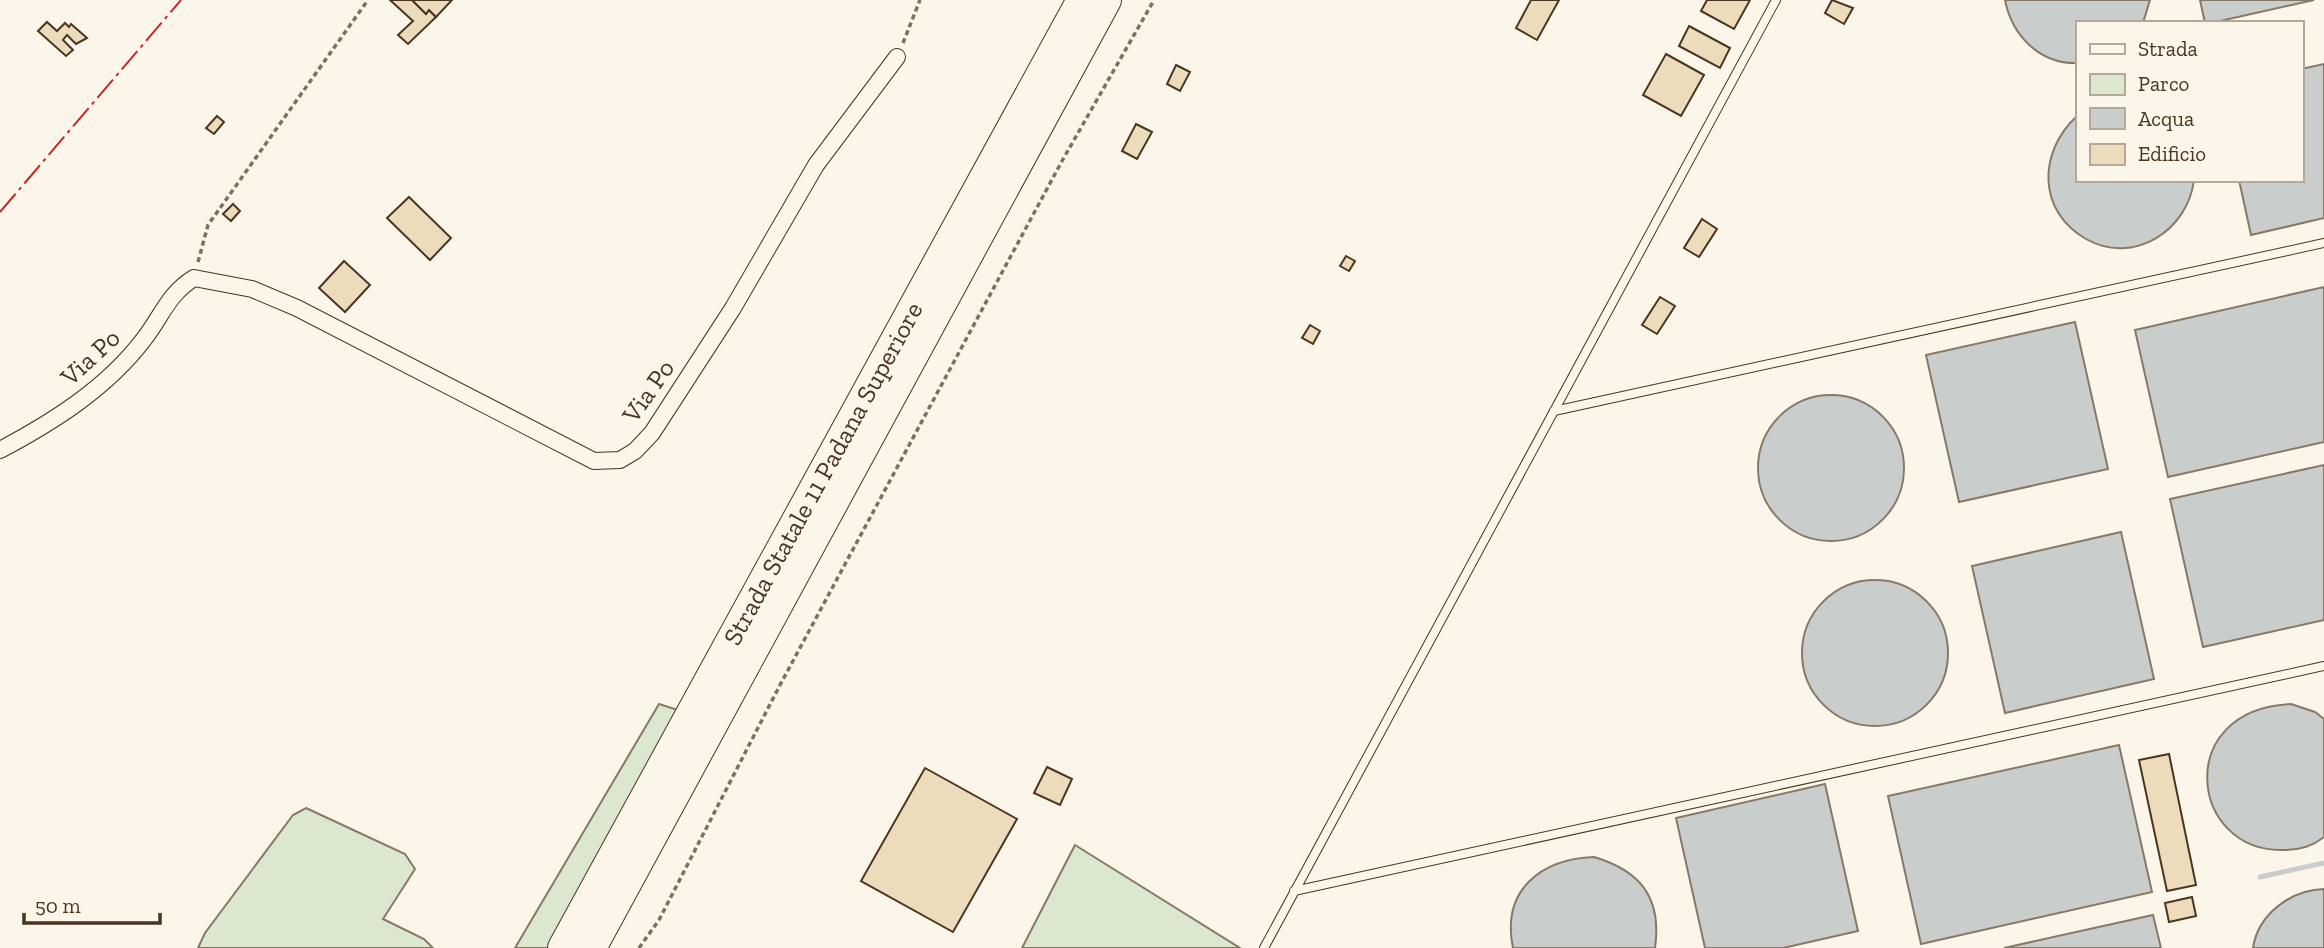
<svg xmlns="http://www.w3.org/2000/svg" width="2324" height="948" font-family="'Zilla Slab',serif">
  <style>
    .green { fill: #dce7d0; stroke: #887966; stroke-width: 2 }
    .water { fill: #c9cecd; stroke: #887966; stroke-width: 2 }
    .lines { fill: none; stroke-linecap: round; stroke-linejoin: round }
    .stream { stroke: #c9cecd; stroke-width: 5 }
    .building { fill: #ecdcbc; stroke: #4a3520; stroke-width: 2 }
    .lane-casing { stroke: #4a3520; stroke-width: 10 }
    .street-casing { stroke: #4a3520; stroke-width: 18 }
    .highway-casing { stroke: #4a3520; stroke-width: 32 }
    .path { stroke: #7f6f5c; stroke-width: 3.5; stroke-dasharray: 5 3.5; stroke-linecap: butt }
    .lane { stroke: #fbf6e9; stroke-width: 8 }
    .street { stroke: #fbf6e9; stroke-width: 16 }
    .highway { stroke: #fbf6e9; stroke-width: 30 }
    .power { stroke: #c62828; stroke-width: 2; stroke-dasharray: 24 5 3.5 5; stroke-linecap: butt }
    .labels { text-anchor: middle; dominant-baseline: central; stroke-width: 5; stroke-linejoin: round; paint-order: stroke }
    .street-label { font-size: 26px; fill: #4a3520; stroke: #fbf6e9 }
  </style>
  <rect width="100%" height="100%" fill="#fbf6e9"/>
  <g class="green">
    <polygon points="659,704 684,712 550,948 515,948"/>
    <polygon points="306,808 405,854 415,869 383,919 424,939 433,948 198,948 205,933 293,815"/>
    <polygon points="1075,845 1240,948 1022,948"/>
  </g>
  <g class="water">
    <path d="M2005,0H2150L2143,23H2077V63C2039,64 2012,35 2005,0Z"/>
    <polygon points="2200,0 2314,0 2211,23 2205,23"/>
    <polygon points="2324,64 2324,218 2251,235 2239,180 2301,180 2301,69"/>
    <path d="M2077,116V180H2194C2188,230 2134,266 2086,239C2037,211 2038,152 2077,116Z"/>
    <polygon points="2324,287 2324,442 2168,477 2135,330"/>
    <polygon points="2075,322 2108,469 1959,502 1926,355"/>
    <circle cx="1831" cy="468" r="73"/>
    <polygon points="2324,465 2324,620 2203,647 2170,499"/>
    <polygon points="2121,532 2154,679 2005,713 1972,566"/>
    <circle cx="1875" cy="653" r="73"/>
    <path d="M2291,704L2315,712L2324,719V837C2313,846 2298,850 2284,850C2189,853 2172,709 2291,704Z"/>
    <polygon points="2119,745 2152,892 1921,944 1888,796"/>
    <polygon points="1825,784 1858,931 1783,948 1705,948 1676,818"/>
    <path d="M1594,857C1641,871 1662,898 1655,948H1513C1501,890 1541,859 1594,857Z"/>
    <path d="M2324,889V948H2253C2258,914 2291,890 2324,889Z"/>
    <polygon points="2153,915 2161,948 2004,948"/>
  </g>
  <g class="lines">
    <polyline class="stream" points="2260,877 2324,863"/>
  </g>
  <g class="building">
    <polygon points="390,0 412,0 426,14 429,10 436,17 408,44 398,35 413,21"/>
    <polygon points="412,0 452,0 436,17 429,10 426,14"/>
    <polygon points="1531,0 1559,0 1537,40 1516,28"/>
    <polygon points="1707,0 1750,0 1734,29 1701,11"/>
    <polygon points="1832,0 1853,8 1844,24 1825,13"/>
    <polygon points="47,22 57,31 65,23 69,27 71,24 87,38 76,44 67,35 63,40 73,50 66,56 38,31"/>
    <polygon points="1689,26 1730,48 1720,68 1679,46"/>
    <polygon points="1666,54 1704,75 1681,116 1643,95"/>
    <polygon points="1176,65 1190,72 1180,91 1167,84"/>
    <polygon points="217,116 224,122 214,134 206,128"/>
    <polygon points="1136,124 1152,132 1137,159 1122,151"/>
    <polygon points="409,197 451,238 430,260 387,218"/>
    <polygon points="233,204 240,211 231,221 223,214"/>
    <polygon points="1702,219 1717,229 1699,257 1684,248"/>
    <polygon points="1346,256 1355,261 1349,271 1340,266"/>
    <polygon points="344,261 370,285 345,312 319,288"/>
    <polygon points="1660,297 1675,306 1657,334 1642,325"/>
    <polygon points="1310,325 1320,331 1313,344 1302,338"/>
    <polygon points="2169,754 2196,885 2167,891 2139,760"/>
    <polygon points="1047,767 1072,779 1060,805 1034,793"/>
    <polygon points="925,768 1017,819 953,932 861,881"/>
    <polygon points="2192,897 2196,916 2169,922 2165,903"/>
  </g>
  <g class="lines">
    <g class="lane-casing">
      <g id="lane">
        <polyline points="1554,411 2324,243"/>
        <polyline points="1294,891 2324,666"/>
        <polyline points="1264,948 1776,0"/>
      </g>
    </g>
    <g class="street-casing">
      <path id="street" d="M0,450C53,422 107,388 144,339C162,316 168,294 194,278L252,289L297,308L594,461L620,460L635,451L652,433L733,308L816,165L897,57"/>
    </g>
    <g class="highway-casing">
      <g id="highway">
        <path id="s1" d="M563,948L1082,0"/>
        <polyline points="591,948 1106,0"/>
      </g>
    </g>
    <g class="path">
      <polyline points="903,43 920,0"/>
      <polyline points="198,262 208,225 368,0"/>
      <polyline points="639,948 659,920 780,685 1062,161 1154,0"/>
    </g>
    <use href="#lane" class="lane"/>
    <use href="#street" class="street"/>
    <use href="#highway" class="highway"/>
    <polyline class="power" points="0,212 181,0"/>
  </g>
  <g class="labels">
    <g class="street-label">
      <text transform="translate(90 357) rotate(-43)">Via Po</text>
      <text transform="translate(648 391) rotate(-55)">Via Po</text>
      <text stroke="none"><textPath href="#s1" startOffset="541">Strada Statale 11 Padana Superiore</textPath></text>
    </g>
  </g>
  <rect x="2076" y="21" width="228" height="161" fill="#fbf6e9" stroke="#b4a999" stroke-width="2"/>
  <rect x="2090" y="44" width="35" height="10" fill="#fbf6e9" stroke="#b4a999" stroke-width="2"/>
  <text x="2138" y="56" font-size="21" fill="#4a3520">Strada</text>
  <rect x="2090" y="74" width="35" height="21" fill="#dce7d0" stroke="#b4a999" stroke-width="2"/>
  <text x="2138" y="91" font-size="21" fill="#4a3520">Parco</text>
  <rect x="2090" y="108" width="35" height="21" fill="#c9cecd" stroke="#b4a999" stroke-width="2"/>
  <text x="2138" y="126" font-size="21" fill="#4a3520">Acqua</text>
  <rect x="2090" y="144" width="35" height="21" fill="#ecdcbc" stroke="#b4a999" stroke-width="2"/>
  <text x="2138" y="161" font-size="21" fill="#4a3520">Edificio</text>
  <path d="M24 913v10h136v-10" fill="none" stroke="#4a3520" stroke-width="3.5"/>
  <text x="35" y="913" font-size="21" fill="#4a3520" stroke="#fbf6e9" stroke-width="5" paint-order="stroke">50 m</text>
</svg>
